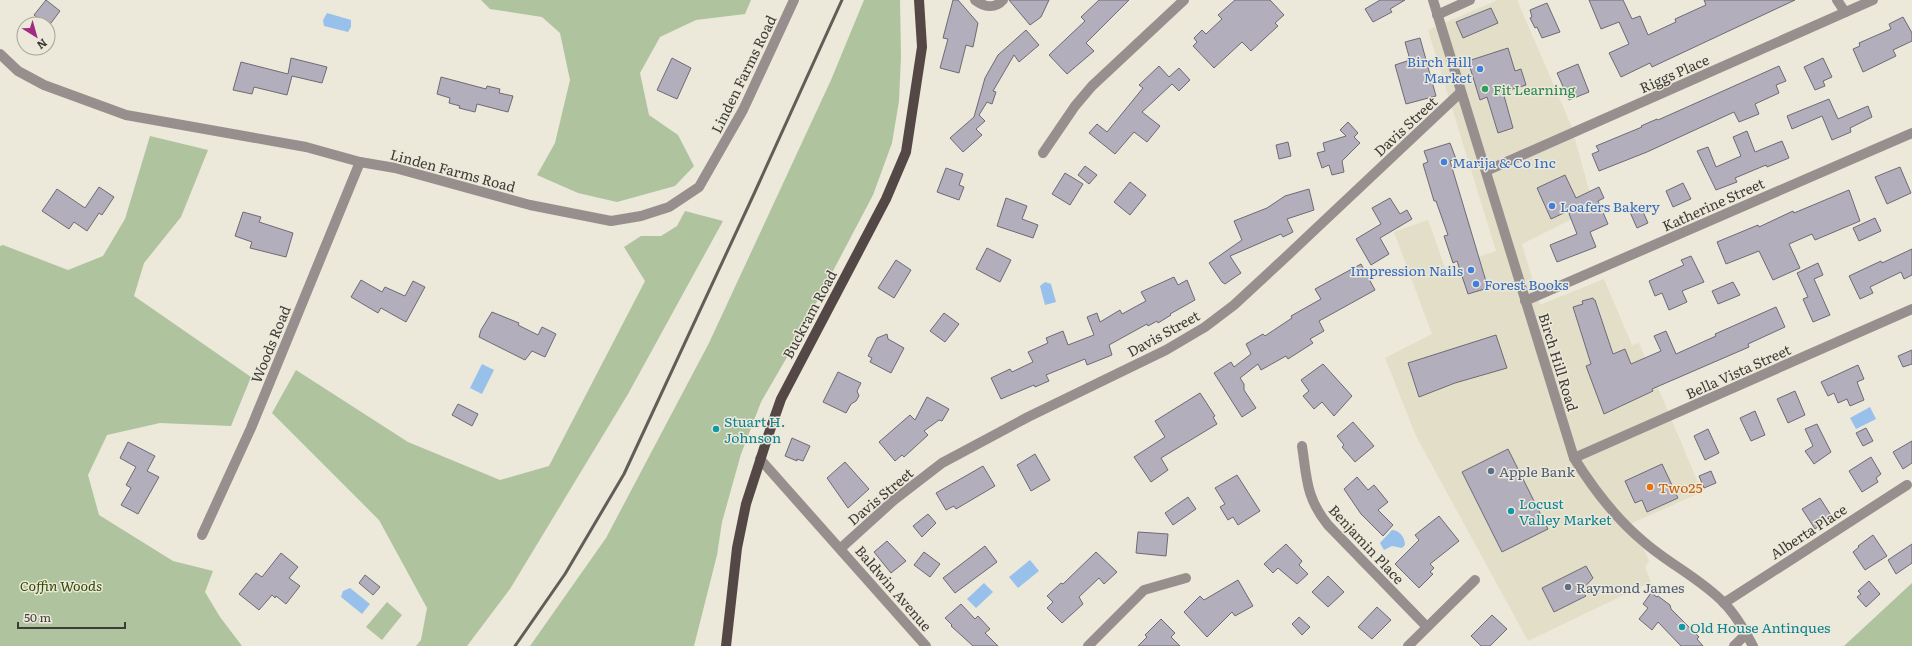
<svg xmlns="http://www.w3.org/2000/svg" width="1912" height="646" font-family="Literata,serif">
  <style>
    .built { fill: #e3dec8 }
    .green { fill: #aec39e }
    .water { fill: #97c0eb }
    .building { fill: #b3aebc; stroke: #6e6a76 }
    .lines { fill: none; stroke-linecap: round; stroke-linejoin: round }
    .minor { stroke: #968f8e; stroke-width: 10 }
    .major { stroke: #544846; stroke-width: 10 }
    .rail { stroke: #615e57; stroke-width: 3 }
    .shop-dot { fill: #3f7fe0; stroke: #ece8da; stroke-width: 1.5 }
    .leisure-dot { fill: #2e9e5b; stroke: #ece8da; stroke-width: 1.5 }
    .culture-dot { fill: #0f9aa8; stroke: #ece8da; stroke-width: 1.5 }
    .service-dot { fill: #5c6f8a; stroke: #ece8da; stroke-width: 1.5 }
    .food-dot { fill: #e8710a; stroke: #ece8da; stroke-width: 1.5 }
    .labels { text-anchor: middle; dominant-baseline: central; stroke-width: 3; stroke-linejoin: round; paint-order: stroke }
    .shop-label { font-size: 14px; fill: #366cbe; stroke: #ece8da; text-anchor: start }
    .street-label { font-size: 14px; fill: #3e3c36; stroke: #ece8da }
    .leisure-label { font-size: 14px; fill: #27864d; stroke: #ece8da; text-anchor: start }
    .culture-label { font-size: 14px; fill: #0d838f; stroke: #ece8da; text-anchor: start }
    .service-label { font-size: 14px; fill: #4e5e75; stroke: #ece8da; text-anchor: start }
    .food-label { font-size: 14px; fill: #c56008; stroke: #ece8da; text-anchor: start }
    .park-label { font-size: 14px; font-style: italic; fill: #2d4d00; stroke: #ece8da }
  </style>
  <rect width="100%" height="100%" fill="#ece8da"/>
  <polygon class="built" points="1498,0 1517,0 1571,125 1594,208 1522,244 1540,305 1604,279 1632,345 1639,343 1702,492 1632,523 1649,561 1645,567 1651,582 1528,641 1416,436 1385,358 1432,334 1394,232 1428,220 1445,268 1496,251 1428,30"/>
  <g class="green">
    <polygon points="481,0 751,0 745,14 696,20 660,37 640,73 649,115 678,135 694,166 675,186 617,202 578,193 537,175 555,143 570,80 560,33 542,17 490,9"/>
    <polygon points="864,0 900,0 901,56 899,101 892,143 873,195 794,345 761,402 741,454 722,522 717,555 694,646 530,646 606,538 709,343 831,80"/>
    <polygon points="150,136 208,150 181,217 144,263 134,296 251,377 231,426 160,423 107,435 88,475 99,515 173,561 213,571 205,592 220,617 242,646 0,646 0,246 3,245 68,270 103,256 125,219"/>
    <polygon points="685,211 723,221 628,394 510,589 467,646 416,646 421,640 427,608 379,520 272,413 296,370 408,442 500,480 549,466 645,281 624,247 641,236 661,236 677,226"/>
    <polygon points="1912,583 1912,646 1844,646"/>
    <polygon points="387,602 402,615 382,640 366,627"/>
  </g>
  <g class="water">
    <polygon points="327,13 351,20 351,27 348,32 324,26 323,20"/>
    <polygon points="1045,282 1051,284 1056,302 1045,305 1040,286"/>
    <polygon points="482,364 494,370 482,394 470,388"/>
    <polygon points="1870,407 1876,419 1856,429 1850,418"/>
    <path d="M1392,530C1399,530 1405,537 1405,545L1402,548L1392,546L1384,550L1380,543Z"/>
    <polygon points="1030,560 1039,571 1018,588 1009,577"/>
    <polygon points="984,583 993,592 976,608 967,599"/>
    <polygon points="350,588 370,604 362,614 341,597 343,591"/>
  </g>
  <g class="building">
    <polygon points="46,0 60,11 48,27 48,24 45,24 34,15"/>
    <polygon points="953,0 958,0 978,23 973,47 966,45 959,73 940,68 948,39 943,38"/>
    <polygon points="1009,0 1049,0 1041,17 1030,25"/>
    <polygon points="1099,0 1129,0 1086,43 1094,51 1067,74 1049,55 1085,21 1081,17"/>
    <polygon points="1235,0 1270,0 1284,15 1275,23 1278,26 1251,51 1242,42 1214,68 1193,46 1197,42 1194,38 1202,30 1206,34 1222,19 1218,15"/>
    <polygon points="1380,0 1405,0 1390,9 1392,12 1373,22 1365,9"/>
    <polygon points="1589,0 1623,0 1632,19 1640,16 1648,35 1676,22 1675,19 1706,5 1704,0 1795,0 1652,67 1650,63 1621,77 1609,53 1629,44 1619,22 1601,29"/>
    <polygon points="1547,3 1560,32 1542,38 1537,27 1535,28 1530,18 1532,17 1530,10"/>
    <polygon points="1491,8 1498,23 1463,38 1456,22"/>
    <polygon points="1903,17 1912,33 1912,41 1893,50 1896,56 1863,72 1853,49 1860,46 1859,43 1891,29 1889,24"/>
    <polygon points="1026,30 1039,45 1019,62 1014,55 993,91 996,92 992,104 987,102 979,115 985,121 976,129 982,135 963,152 950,138 974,117 985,78 998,55"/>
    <polygon points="1420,38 1436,96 1406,104 1395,65 1410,60 1405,42"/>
    <polygon points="1508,48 1515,71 1521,69 1526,85 1503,92 1513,128 1498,133 1487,97 1480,100 1468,61"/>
    <polygon points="291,58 327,67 322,83 292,76 287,95 254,87 252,94 233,90 241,62 288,74"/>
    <polygon points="672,58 691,68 677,99 657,90"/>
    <polygon points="1823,58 1832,77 1823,81 1825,86 1815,90 1804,67"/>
    <polygon points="1578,64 1589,92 1569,100 1557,73"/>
    <polygon points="1159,66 1169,77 1179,68 1190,80 1179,91 1172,84 1142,112 1160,126 1147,142 1134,132 1115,154 1089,133 1097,124 1107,132 1143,88 1139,85"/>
    <polygon points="1779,66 1786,81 1776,85 1779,93 1755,104 1759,114 1739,122 1734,112 1647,152 1599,171 1592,154 1599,151 1596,146 1642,127 1641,126 1657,119 1658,120"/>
    <polygon points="441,77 486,89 487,86 500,89 499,93 513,96 508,112 477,104 475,112 459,108 460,106 449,103 450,98 437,94"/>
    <polygon points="1829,99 1838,119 1868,106 1872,117 1850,128 1851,132 1832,140 1822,116 1792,129 1787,116"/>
    <polygon points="1348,122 1358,133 1354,137 1360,143 1342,161 1344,172 1332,175 1329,165 1322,168 1317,153 1325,151 1323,143 1346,136 1340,130"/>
    <polygon points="1747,131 1755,152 1782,141 1789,158 1767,167 1766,165 1735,178 1737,182 1716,190 1697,151 1708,147 1716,167 1741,156 1733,137"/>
    <polygon points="1288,142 1291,156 1279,159 1276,145"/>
    <polygon points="1450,143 1456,159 1450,161 1488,288 1468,294 1457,261 1453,263 1444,236 1448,235 1436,201 1434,201 1423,164 1428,162 1424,151"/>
    <polygon points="1085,166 1097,175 1089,184 1078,175"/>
    <polygon points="1900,167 1911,193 1887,204 1875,177"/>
    <polygon points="946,168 963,174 959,185 964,187 959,200 937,192"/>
    <polygon points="1065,173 1083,184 1070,205 1052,194"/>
    <polygon points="1565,175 1576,198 1599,187 1604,198 1598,201 1608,224 1590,232 1596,247 1557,262 1550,245 1577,234 1568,211 1551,219 1537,188"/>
    <polygon points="1130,182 1146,195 1130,215 1114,202"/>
    <polygon points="1683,183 1691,199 1673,207 1666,191"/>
    <polygon points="99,187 114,197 102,215 99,213 87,231 74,222 69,229 42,211 57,189 85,208"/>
    <polygon points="1309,189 1314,210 1287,219 1293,232 1283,237 1281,234 1230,256 1241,273 1225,284 1222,282 1209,263 1242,240 1234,221 1267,208 1285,196"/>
    <polygon points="1849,190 1860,221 1815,240 1812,234 1789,244 1800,268 1773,280 1759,251 1726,264 1717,242 1758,225 1759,227 1793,211 1794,213"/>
    <polygon points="1006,198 1027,206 1022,219 1038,225 1033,238 997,226"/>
    <polygon points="1390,198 1400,214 1407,210 1412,219 1380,238 1389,254 1371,265 1356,239 1381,224 1372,208"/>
    <polygon points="1640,205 1648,223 1637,228 1629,210"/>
    <polygon points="243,212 261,217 259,222 293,233 286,257 250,248 252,242 235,236"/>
    <polygon points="1875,218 1881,231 1859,241 1853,228"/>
    <polygon points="987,248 1011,260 1000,282 976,269"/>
    <polygon points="1912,249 1912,275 1904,279 1901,272 1870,287 1873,293 1860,299 1849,276 1881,261 1882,263"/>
    <polygon points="1691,256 1704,282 1682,291 1687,302 1669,310 1662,293 1655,296 1649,281 1684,265 1681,260"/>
    <polygon points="896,260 911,270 894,298 878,288"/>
    <polygon points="1818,263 1823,275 1814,279 1830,315 1813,322 1803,299 1808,297 1797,273"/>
    <polygon points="1361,264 1375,290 1319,321 1324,331 1310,339 1313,343 1288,359 1286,356 1261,370 1258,364 1240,378 1244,384 1244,390 1256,408 1242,417 1214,373 1231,362 1234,367 1251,354 1246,344 1263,334 1265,336 1292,318 1291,316 1321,299 1315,289"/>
    <polygon points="1174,277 1178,285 1187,280 1195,300 1170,314 1171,315 1158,323 1157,321 1148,326 1147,324 1109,345 1112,355 1087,365 1085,359 1046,375 1049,381 1035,387 1034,385 1001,399 991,378 1010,369 1012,372 1033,362 1028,352 1048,343 1046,338 1063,331 1068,345 1094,335 1087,317 1097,313 1100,322 1120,310 1122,314 1146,301 1141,292"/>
    <polygon points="361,280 382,292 385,287 405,296 413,281 425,287 406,322 381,308 378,313 351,297"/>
    <polygon points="1733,282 1740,295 1718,304 1712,291"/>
    <polygon points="1593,298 1594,300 1595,300 1613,354 1625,349 1631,364 1661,351 1654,336 1666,331 1676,354 1716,336 1715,334 1776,307 1785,327 1748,344 1749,347 1652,389 1653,391 1604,414 1586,366 1591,364 1573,307 1583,304 1582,301"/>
    <polygon points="492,312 519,323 518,325 538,335 542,327 556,334 545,357 532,351 525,360 479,337 481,330"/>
    <polygon points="944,313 959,324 945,342 930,331"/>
    <polygon points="887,334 888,339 904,348 891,373 870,362 872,358 868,356 877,338"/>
    <polygon points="1496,335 1507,368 1455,383 1419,397 1408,363"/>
    <polygon points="1912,350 1912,364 1903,367 1898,356"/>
    <polygon points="1323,364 1352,396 1334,416 1322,402 1314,409 1303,396 1309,391 1301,380"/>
    <polygon points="1858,365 1864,379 1857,382 1864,400 1850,406 1847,399 1838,403 1834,393 1828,396 1821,382"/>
    <polygon points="838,372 861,383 857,391 859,396 856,401 851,404 846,413 823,402"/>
    <polygon points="1795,391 1805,415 1788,423 1777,399"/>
    <polygon points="1200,393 1215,416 1213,417 1217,424 1161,458 1168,470 1151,482 1134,457 1165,437 1155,421"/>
    <polygon points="927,397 949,409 942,421 939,420 924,431 928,435 904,457 902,455 895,461 879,442 910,415 915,420"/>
    <polygon points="458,404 478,414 472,426 452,415"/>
    <polygon points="1755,411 1765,435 1751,441 1740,418"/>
    <polygon points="1353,422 1374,446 1355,462 1342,447 1344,445 1337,436"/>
    <polygon points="1817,424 1831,452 1814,464 1805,451 1813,446 1805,429"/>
    <polygon points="1866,428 1873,441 1863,446 1856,433"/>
    <polygon points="1708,429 1719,453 1705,460 1694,436"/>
    <polygon points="792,438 810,446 803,461 797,459 797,461 785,456"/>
    <polygon points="1912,441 1912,463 1903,469 1893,452"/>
    <polygon points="128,442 155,456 147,471 159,477 138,514 121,505 131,488 126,485 136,467 120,458"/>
    <polygon points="1508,449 1548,529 1502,552 1462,472"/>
    <polygon points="1035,454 1050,480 1031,491 1017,465"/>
    <polygon points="1871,457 1881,474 1876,478 1878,482 1862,492 1849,471"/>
    <polygon points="845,462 869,489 848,508 827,478"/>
    <polygon points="1662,464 1678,498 1647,512 1642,500 1635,503 1625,481"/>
    <polygon points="983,466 995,486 956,509 954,506 946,510 936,493"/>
    <polygon points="1711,471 1716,483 1704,488 1699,476"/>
    <polygon points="1237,475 1260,511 1238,525 1233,517 1228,520 1220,507 1225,504 1215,488"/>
    <polygon points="1357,477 1368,490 1374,485 1388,502 1378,510 1393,525 1383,536 1361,514 1344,489"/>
    <polygon points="1188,497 1196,509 1173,525 1165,513"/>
    <polygon points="1820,498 1832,517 1815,529 1802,509"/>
    <polygon points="928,514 936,523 922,537 913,526"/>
    <polygon points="1439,516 1459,541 1430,564 1434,568 1430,572 1433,574 1419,588 1395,564 1419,540 1415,535"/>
    <polygon points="1138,532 1168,534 1166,556 1136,553"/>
    <polygon points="1873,535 1887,556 1865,570 1853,552 1859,547 1858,546"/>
    <polygon points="887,541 906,561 891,573 874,552"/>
    <polygon points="1286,544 1302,561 1299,565 1308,574 1297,584 1278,568 1273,573 1264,564"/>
    <polygon points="1912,544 1912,563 1896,574 1888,560"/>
    <polygon points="985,546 997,562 955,593 943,578"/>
    <polygon points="924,552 940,564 930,577 914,565"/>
    <polygon points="1096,552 1117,572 1104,584 1099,578 1079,597 1083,604 1062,623 1047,608 1053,602 1047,596 1061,583 1063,584"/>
    <polygon points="281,553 298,567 289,578 300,586 286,604 276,596 275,598 272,595 259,610 239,594 256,573 262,577"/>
    <polygon points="1586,566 1593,578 1581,591 1586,596 1554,612 1542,588"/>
    <polygon points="365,575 380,587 373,595 359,583"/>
    <polygon points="1328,576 1344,592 1328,607 1312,592"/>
    <polygon points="1238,580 1253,606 1235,616 1232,612 1207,637 1184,612 1200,596 1204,600"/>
    <polygon points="1869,581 1880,594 1866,607 1857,597 1861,594 1858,591"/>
    <polygon points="1651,593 1657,597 1658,596 1670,605 1671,609 1699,637 1697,639 1703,646 1681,646 1658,622 1652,630 1639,619 1648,608 1643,604"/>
    <polygon points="961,604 975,619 978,616 990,629 985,633 998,646 973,646 951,626 952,625 945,618"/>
    <polygon points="1377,607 1391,620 1372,639 1358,627"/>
    <polygon points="1492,615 1507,629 1490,646 1481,646 1471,636"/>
    <polygon points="1299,617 1310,627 1302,635 1292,624"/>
    <polygon points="1161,619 1175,633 1171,637 1180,646 1138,646 1147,637 1145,635"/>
  </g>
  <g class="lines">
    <g class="minor">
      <path d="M975,0C984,7 995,9 1003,0"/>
      <path d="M1433,0L1574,458C1594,490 1615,518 1644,542C1669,564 1701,579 1724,603C1736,615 1745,631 1753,646"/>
      <polyline points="1837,0 1845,12"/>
      <polyline points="1437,15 1470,0"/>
      <polyline points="0,54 18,71 44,85 126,115 306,147 360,162 395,168 530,205 611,221 641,216 669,207 699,187 743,110 794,0"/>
      <polyline points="1043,153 1075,106 1092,86 1184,0"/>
      <polyline points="1486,171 1873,0"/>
      <polyline points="1525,301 1912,133"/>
      <path d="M1302,446C1307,479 1306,498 1328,525L1427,627"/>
      <polyline points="1574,458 1912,309"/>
      <polyline points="760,459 926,646"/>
      <polyline points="202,535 251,428 360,162"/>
      <polyline points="841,548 894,500 942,463 1028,417 1166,350 1205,327 1234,305 1288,255 1461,92"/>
      <polyline points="1724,603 1907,485"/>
      <polyline points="1088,646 1144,590 1186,578"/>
      <polyline points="1408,646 1475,580"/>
      <polyline points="1734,646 1746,634"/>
    </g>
    <polyline class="major" points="726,646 737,548 746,504 768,436 781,399 886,199 906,152 922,47 919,0"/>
    <polyline class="rail" points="515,646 565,574 624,474 753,196 842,0"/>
  </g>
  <g class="shop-dot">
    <circle cx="1480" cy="69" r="4"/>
    <circle cx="1444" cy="162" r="4"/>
    <circle cx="1552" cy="206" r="4"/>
    <circle cx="1471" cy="270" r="4"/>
    <circle cx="1476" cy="284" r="4"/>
  </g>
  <circle class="leisure-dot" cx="1485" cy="89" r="4"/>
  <g class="culture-dot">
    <circle cx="716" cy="429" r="4"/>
    <circle cx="1511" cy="511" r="4"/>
    <circle cx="1682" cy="627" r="4"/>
  </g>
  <g class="service-dot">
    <circle cx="1491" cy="471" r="4"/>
    <circle cx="1568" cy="587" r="4"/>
  </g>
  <circle class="food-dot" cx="1650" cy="487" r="4"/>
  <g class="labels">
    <g class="shop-label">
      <text x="1472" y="61" text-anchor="end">Birch Hill<tspan x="1472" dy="16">Market</tspan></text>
      <text x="1452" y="162">Marija &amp; Co Inc</text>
      <text x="1560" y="206">Loafers Bakery</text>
      <text x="1463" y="270" text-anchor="end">Impression Nails</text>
      <text x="1484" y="284">Forest Books</text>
    </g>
    <g class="street-label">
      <text transform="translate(1674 73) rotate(-24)">Riggs Place</text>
      <text transform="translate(743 74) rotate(-64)">Linden Farms Road</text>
      <text transform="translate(1405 126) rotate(-43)">Davis Street</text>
      <text transform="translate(453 170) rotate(15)">Linden Farms Road</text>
      <text transform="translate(1713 204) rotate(-24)">Katherine Street</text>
      <text transform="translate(809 314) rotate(-62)">Buckram Road</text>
      <text transform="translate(1163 333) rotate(-29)">Davis Street</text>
      <text transform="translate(270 344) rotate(-68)">Woods Road</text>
      <text transform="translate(1559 362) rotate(73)">Birch Hill Road</text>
      <text transform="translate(1738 371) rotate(-24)">Bella Vista Street</text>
      <text transform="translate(880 496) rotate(-40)">Davis Street</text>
      <text transform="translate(1808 531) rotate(-33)">Alberta Place</text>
      <text transform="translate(1367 544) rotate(47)">Benjamin Place</text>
      <text transform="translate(894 588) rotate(49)">Baldwin Avenue</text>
    </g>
    <g class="leisure-label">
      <text x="1493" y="89">Fit Learning</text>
    </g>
    <g class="culture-label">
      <text x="724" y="421">Stuart H.<tspan x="724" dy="16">Johnson</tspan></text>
      <text x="1519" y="503">Locust<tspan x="1519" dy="16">Valley Market</tspan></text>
      <text x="1690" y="627">Old House Antinques</text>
    </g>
    <g class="service-label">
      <text x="1499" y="471">Apple Bank</text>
      <text x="1576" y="587">Raymond James</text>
    </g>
    <g class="food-label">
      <text x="1658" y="487">Two25</text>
    </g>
    <g class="park-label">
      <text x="61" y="585">Coffin Woods</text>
    </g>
  </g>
  <g transform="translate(36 36) rotate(143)"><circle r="19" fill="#ece8da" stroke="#a6a398"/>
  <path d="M0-3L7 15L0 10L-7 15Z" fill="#a32c83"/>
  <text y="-6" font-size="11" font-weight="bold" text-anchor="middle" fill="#3e3c36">N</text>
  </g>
  <path d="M18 622v6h107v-6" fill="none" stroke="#3e3c36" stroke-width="2"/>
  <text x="24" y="622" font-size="12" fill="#3e3c36" stroke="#ece8da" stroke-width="3" paint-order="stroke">50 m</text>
</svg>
